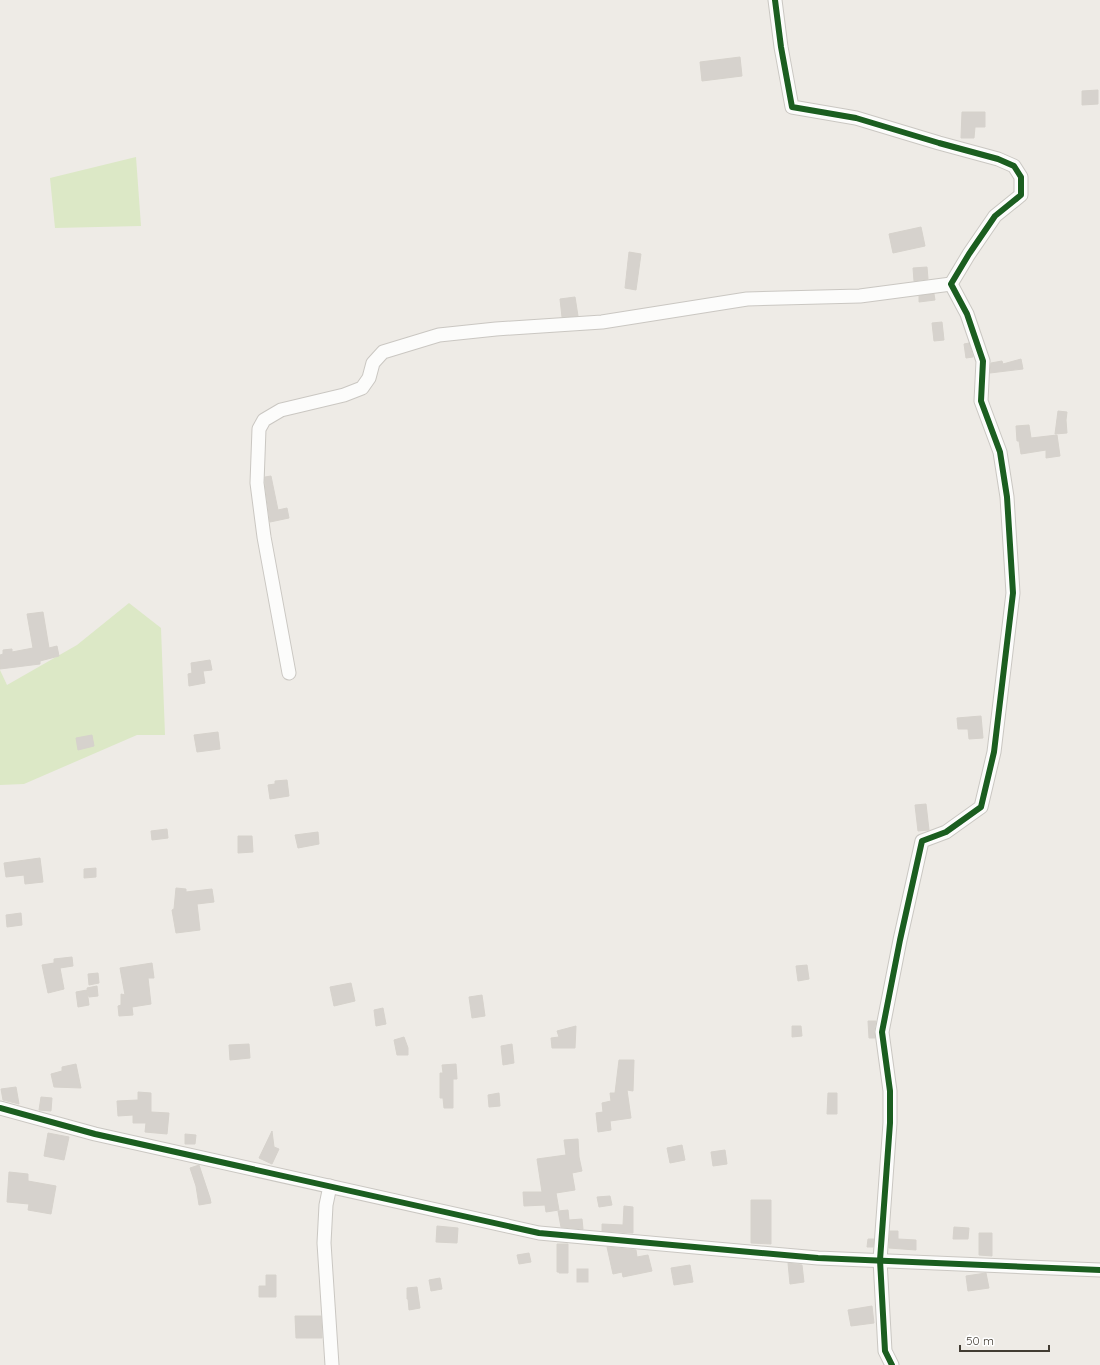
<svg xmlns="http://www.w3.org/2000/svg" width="1100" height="1365" font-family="Quicksand,sans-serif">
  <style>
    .green { fill: #dce8c6 }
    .building { fill: #d6d2cd; stroke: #d6d2cc }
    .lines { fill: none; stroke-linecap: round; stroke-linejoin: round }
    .street-casing { stroke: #cac7c2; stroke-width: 15 }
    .street { stroke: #fcfcfb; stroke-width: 13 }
    .cycleway-casing { stroke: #fff; stroke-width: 8 }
    .cycleway { stroke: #1b5e20; stroke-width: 6 }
  </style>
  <rect width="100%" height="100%" fill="#eeebe6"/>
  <g class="green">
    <polygon points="136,157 141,226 55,228 50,178"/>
    <polygon points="129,603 161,628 165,735 137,735 24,784 0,785 0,670 7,685 77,645"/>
  </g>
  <g class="building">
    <polygon points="740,57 742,76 702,81 700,62"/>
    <polygon points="1098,90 1098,104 1082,105 1082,91"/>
    <polygon points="962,112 985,112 985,127 975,127 974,138 961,138"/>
    <polygon points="921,227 925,246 893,253 889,234"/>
    <polygon points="629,252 641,254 636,290 625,288"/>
    <polygon points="927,267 928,279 914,281 913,268"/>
    <polygon points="934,294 935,300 919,302 919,296"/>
    <polygon points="575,297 578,316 562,317 560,299"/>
    <polygon points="942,322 944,340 934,341 932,323"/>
    <polygon points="969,343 973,357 966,358 964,344"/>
    <polygon points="1021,359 1023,369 990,373 991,363 1002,361 1003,364"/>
    <polygon points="1058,411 1067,412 1066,420 1067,433 1055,434"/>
    <polygon points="1029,425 1031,438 1057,435 1060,456 1046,458 1046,450 1021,454 1019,441 1017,441 1016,426"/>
    <polygon points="271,476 278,510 287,508 289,518 270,522 265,483 265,477"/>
    <polygon points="43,612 49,648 57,646 59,656 40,661 40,664 0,669 0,655 3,654 3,650 12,649 12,652 33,648 27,614"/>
    <polygon points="210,660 212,670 203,671 205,683 189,686 188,674 192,673 191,663"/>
    <polygon points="981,716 983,738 969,739 968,729 958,729 957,718"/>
    <polygon points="218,732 220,749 197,752 194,735"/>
    <polygon points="92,735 94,746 78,750 76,738"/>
    <polygon points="287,780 289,796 270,799 268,785 275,784 275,781"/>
    <polygon points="926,804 929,830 918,831 915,805"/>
    <polygon points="167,829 168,838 152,840 151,831"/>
    <polygon points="318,832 319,844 298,848 295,835"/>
    <polygon points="238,836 252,836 253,852 238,853"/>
    <polygon points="40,858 43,882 25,884 24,875 6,877 4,863"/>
    <polygon points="96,868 96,877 84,878 84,869"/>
    <polygon points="176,888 186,889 186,892 212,889 214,902 197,904 200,930 176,933 172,910 174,909"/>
    <polygon points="21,913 22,925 7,927 6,915"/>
    <polygon points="72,957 73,966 60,968 64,989 48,993 42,965 54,963 54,959"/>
    <polygon points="152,963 154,978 148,978 151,1004 132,1007 133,1015 119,1016 118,1006 121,1005 121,994 125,995 120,968"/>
    <polygon points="807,965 809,979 798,981 796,966"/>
    <polygon points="98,973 99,983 89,985 88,974"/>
    <polygon points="351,983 355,1001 334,1006 330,987"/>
    <polygon points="97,986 98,996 89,997 87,988"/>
    <polygon points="87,990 89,1005 78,1007 76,992"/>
    <polygon points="482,995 485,1016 472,1018 469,997"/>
    <polygon points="383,1008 386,1024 376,1026 374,1010"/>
    <polygon points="868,1021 876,1021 874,1031 875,1038 869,1038"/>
    <polygon points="576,1026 575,1048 552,1048 551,1038 559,1037 557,1031"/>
    <polygon points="792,1026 801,1026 802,1036 792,1037"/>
    <polygon points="404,1037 408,1048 408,1055 397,1055 394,1040"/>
    <polygon points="249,1044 250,1058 230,1060 229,1045"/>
    <polygon points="512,1044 514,1063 503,1065 501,1046"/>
    <polygon points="619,1060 634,1060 633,1091 627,1090 631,1118 610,1121 611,1130 598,1132 596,1113 603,1112 602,1103 611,1101 610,1093 615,1093"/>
    <polygon points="76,1064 81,1088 54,1087 51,1074 62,1071 62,1067"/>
    <polygon points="456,1064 457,1079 453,1079 453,1108 444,1108 443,1098 440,1098 440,1073 443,1073 442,1065"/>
    <polygon points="16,1087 19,1104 3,1100 1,1089"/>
    <polygon points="138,1092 151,1093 151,1112 169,1113 167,1134 145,1132 146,1123 133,1123 133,1115 118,1116 117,1101 138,1100"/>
    <polygon points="499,1093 500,1106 489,1107 488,1095"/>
    <polygon points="828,1093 837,1093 837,1114 827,1114"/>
    <polygon points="41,1097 52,1098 51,1111 39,1110"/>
    <polygon points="272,1131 274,1147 279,1149 272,1164 259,1158"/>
    <polygon points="48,1133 69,1137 64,1160 44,1156"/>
    <polygon points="185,1134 196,1135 195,1144 185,1144"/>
    <polygon points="578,1139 579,1157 582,1171 572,1173 575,1190 556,1193 559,1210 546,1212 545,1205 524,1206 523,1192 542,1192 537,1159 566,1155 564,1140"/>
    <polygon points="682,1145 685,1160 670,1163 667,1148"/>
    <polygon points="725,1150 727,1164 713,1166 711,1152"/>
    <polygon points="199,1165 210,1198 211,1203 199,1205 196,1186 190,1168"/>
    <polygon points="9,1172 28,1174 28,1181 56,1186 51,1214 28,1210 29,1204 7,1202"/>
    <polygon points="610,1196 612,1205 599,1207 597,1197"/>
    <polygon points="751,1200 771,1200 771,1244 751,1243"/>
    <polygon points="624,1206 633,1207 633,1233 602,1231 602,1224 623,1225"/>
    <polygon points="568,1210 569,1220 582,1219 583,1229 561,1227 558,1211"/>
    <polygon points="437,1226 458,1228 457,1243 436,1242"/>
    <polygon points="954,1227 969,1228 968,1239 953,1239"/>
    <polygon points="890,1231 898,1231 898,1239 916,1240 916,1250 889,1248"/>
    <polygon points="979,1233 992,1233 992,1256 979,1255"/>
    <polygon points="868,1239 874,1239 873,1247 867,1247"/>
    <polygon points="557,1244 568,1244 568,1273 559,1273 559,1272 557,1272"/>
    <polygon points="607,1247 636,1250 637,1257 648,1255 652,1271 623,1277 622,1272 613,1274"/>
    <polygon points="529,1253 531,1262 519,1264 517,1255"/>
    <polygon points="788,1263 802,1265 804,1282 790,1284"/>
    <polygon points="690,1265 693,1282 674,1285 671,1268"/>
    <rect x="577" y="1269" width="11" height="13"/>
    <polygon points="986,1273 989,1288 968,1291 966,1276"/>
    <polygon points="266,1275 276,1275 276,1297 259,1297 259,1286 266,1286"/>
    <polygon points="440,1278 442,1289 431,1291 429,1280"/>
    <polygon points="417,1287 420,1308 409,1310 408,1299 407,1299 407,1288"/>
    <polygon points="872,1306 874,1323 851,1326 848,1310"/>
    <polygon points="295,1316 321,1316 322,1338 296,1338"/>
  </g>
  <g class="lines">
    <g class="street-casing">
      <g id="street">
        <polyline points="775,0 781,47 792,107 856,118 939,143 998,159 1014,166 1021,177 1021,195 995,216 969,254 951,284 967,314 983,361 981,401 1000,452 1007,497 1013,593 994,752 981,807 946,832 922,841 900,940 882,1032 890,1091 890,1123 880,1260 885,1351 892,1365"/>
        <polyline points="289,673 264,537 257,483 259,429 264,420 281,410 344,395 362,388 369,378 373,363 383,352 439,335 496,329 602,322 747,299 860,296 951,284"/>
        <polyline points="0,1108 95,1134 539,1233 818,1258 1100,1270"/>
        <polyline points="330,1186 326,1205 324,1243 332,1365"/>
      </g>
    </g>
    <use href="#street" class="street"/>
    <g class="cycleway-casing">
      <g id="cycleway">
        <polyline points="775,0 781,47 792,107 856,118 939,143 998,159 1014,166 1021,177 1021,195 995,216 969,254 951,284 967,314 983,361 981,401 1000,452 1007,497 1013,593 994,752 981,807 946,832 922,841 900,940 882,1032 890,1091 890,1123 880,1260 885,1351 892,1365"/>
        <polyline points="0,1108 95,1134 539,1233 818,1258 1100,1270"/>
      </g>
    </g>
    <use href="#cycleway" class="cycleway"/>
  </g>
  <path d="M960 1345v6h89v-6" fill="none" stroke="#423c33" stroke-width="2"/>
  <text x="966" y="1345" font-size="12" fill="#423c33" stroke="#ffffff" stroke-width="3" paint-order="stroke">50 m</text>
</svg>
